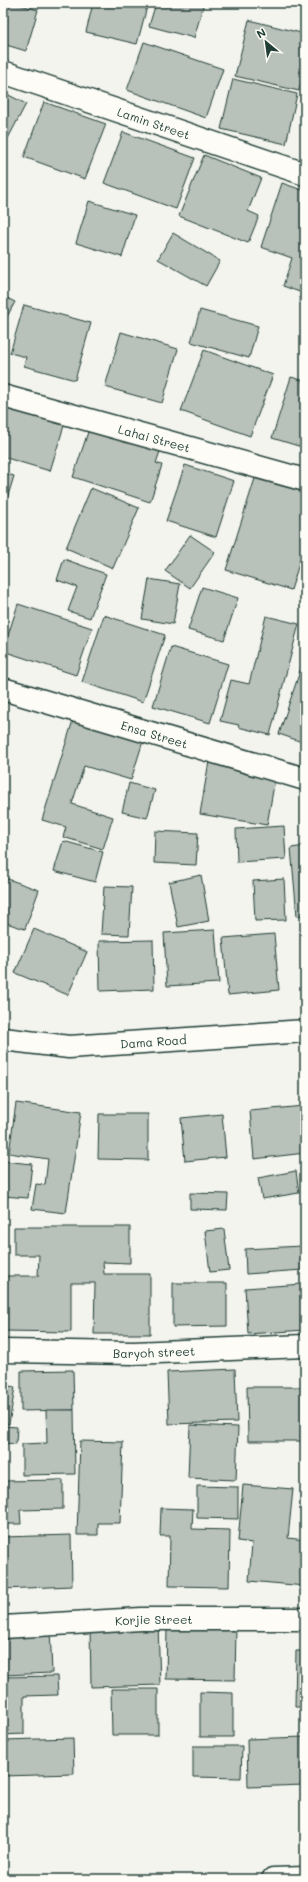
<svg xmlns="http://www.w3.org/2000/svg" width="308" height="1882" font-family="Mali,sans-serif">
  <style>
    .building { fill: #b9c1bb; stroke: #1f3d34 }
    .lines { fill: none; stroke-linecap: round; stroke-linejoin: round }
    .minor-casing { stroke: #1f3d34; stroke-width: 25 }
    .trunk-casing { stroke: #1f3d34; stroke-width: 25 }
    .minor { stroke: #fdfcf7; stroke-width: 22 }
    .trunk { stroke: #fdfcf7; stroke-width: 22 }
    .labels { text-anchor: middle; dominant-baseline: central; stroke-width: 3; stroke-linejoin: round; paint-order: stroke }
    .street-label { font-size: 12px; fill: #1f3d34; stroke: #fdfcf7 }
  </style>
  <rect width="100%" height="100%" fill="#f4f4ef"/>
  <filter id="ink" filterUnits="userSpaceOnUse"><feTurbulence type="fractalNoise" baseFrequency=".025" numOctaves="2"/><feDisplacementMap in="SourceGraphic" scale="8" xChannelSelector="R" yChannelSelector="G"/><feConvolveMatrix kernelMatrix="1 2 1 2 8 2 1 2 1" color-interpolation-filters="sRGB"/></filter>
  <g filter="url(#ink)">
    <g class="building">
      <polygon points="3,3 14,3 38,10 26,51 3,44"/>
      <polygon points="93,3 148,3 137,44 86,32"/>
      <polygon points="156,3 204,3 194,38 149,26"/>
      <polygon points="249,20 305,34 305,66 299,91 235,76"/>
      <polygon points="144,42 223,69 206,118 127,90"/>
      <polygon points="233,79 297,94 286,144 221,129"/>
      <polygon points="3,92 26,104 5,144 3,143"/>
      <polygon points="44,102 106,124 85,179 24,157"/>
      <polygon points="123,132 195,158 176,209 104,183"/>
      <polygon points="204,155 261,178 248,211 259,216 248,243 179,216"/>
      <polygon points="282,183 305,191 305,294 283,286 292,258 261,247"/>
      <polygon points="89,201 135,215 122,257 76,243"/>
      <polygon points="173,233 220,261 206,286 158,259"/>
      <polygon points="3,296 15,302 3,324"/>
      <polygon points="24,305 91,323 75,380 24,366 26,357 10,353"/>
      <polygon points="200,310 258,326 249,358 191,342"/>
      <polygon points="121,332 178,349 162,403 105,387"/>
      <polygon points="204,350 273,375 250,436 181,411"/>
      <polygon points="291,377 305,381 305,448 272,438"/>
      <polygon points="8,399 67,416 50,471 3,457 3,417"/>
      <polygon points="93,417 164,440 156,463 162,465 150,502 73,477"/>
      <polygon points="185,465 234,481 216,537 166,521"/>
      <polygon points="257,472 305,486 305,544 291,590 226,570"/>
      <polygon points="3,473 14,476 3,512"/>
      <polygon points="91,488 139,508 113,568 66,548"/>
      <polygon points="190,535 215,552 190,588 165,571"/>
      <polygon points="64,559 106,574 90,618 68,611 77,587 57,580"/>
      <polygon points="149,579 180,584 173,624 142,619"/>
      <polygon points="202,587 238,598 224,640 188,630"/>
      <polygon points="18,604 92,628 76,675 3,651"/>
      <polygon points="104,615 165,635 143,702 82,682"/>
      <polygon points="266,616 299,624 270,735 238,727 239,725 220,721 231,680 249,684"/>
      <polygon points="171,647 228,664 210,723 153,706"/>
      <polygon points="305,656 305,743 279,734"/>
      <polygon points="74,717 144,738 131,780 84,766 72,804 113,817 103,849 63,837 66,827 42,820"/>
      <polygon points="209,761 276,773 267,825 200,814"/>
      <polygon points="129,783 155,790 147,818 122,812"/>
      <polygon points="284,826 286,859 237,862 236,829"/>
      <polygon points="155,831 198,833 196,865 154,863"/>
      <polygon points="63,841 103,852 95,882 54,871"/>
      <polygon points="305,846 305,915 297,916 291,848"/>
      <polygon points="201,875 209,921 178,927 169,882"/>
      <polygon points="5,878 39,890 25,929 3,922 3,884"/>
      <polygon points="284,879 286,920 255,921 253,881"/>
      <polygon points="104,886 132,887 129,935 101,934"/>
      <polygon points="305,927 305,968 302,967"/>
      <polygon points="34,929 87,952 68,995 15,973"/>
      <polygon points="215,930 219,983 167,986 164,933"/>
      <polygon points="274,934 279,990 228,995 223,938"/>
      <polygon points="153,940 154,989 100,991 99,941"/>
      <polygon points="16,1103 81,1112 66,1213 32,1209 36,1184 45,1185 48,1159 9,1153"/>
      <polygon points="304,1106 305,1153 254,1159 250,1111"/>
      <polygon points="99,1114 148,1114 148,1160 98,1159"/>
      <polygon points="222,1114 226,1157 185,1161 181,1118"/>
      <polygon points="3,1161 32,1164 28,1198 3,1196"/>
      <polygon points="296,1171 299,1193 262,1199 258,1178"/>
      <polygon points="190,1193 228,1194 227,1210 190,1209"/>
      <polygon points="14,1227 130,1227 130,1263 103,1262 104,1274 150,1274 150,1334 94,1334 95,1283 71,1283 71,1332 3,1331 3,1276 38,1276 39,1255 14,1255"/>
      <polygon points="224,1229 229,1270 210,1272 205,1231"/>
      <polygon points="302,1246 303,1270 246,1274 245,1249"/>
      <polygon points="173,1283 227,1283 227,1326 173,1327"/>
      <polygon points="303,1284 305,1330 248,1334 245,1288"/>
      <polygon points="235,1369 237,1422 169,1424 167,1372"/>
      <polygon points="73,1370 74,1410 21,1411 21,1371"/>
      <polygon points="3,1385 15,1387 9,1424 3,1423"/>
      <polygon points="247,1387 305,1387 305,1441 248,1441"/>
      <polygon points="46,1410 74,1410 75,1474 22,1475 22,1444 47,1443"/>
      <polygon points="190,1425 238,1427 236,1480 188,1478"/>
      <polygon points="3,1426 17,1427 16,1444 3,1443"/>
      <polygon points="80,1441 123,1442 120,1523 98,1523 98,1535 77,1535"/>
      <polygon points="63,1480 63,1509 20,1510 21,1524 3,1524 3,1481"/>
      <polygon points="243,1485 293,1489 288,1538 305,1540 305,1586 249,1581 252,1543 238,1541"/>
      <polygon points="197,1486 238,1487 238,1519 197,1518"/>
      <polygon points="161,1508 193,1509 192,1529 230,1530 229,1587 169,1586 170,1536 160,1536"/>
      <polygon points="71,1535 72,1586 3,1589 3,1537"/>
      <polygon points="158,1624 160,1685 91,1687 90,1625"/>
      <polygon points="167,1627 236,1628 235,1680 166,1679"/>
      <polygon points="50,1628 52,1673 3,1675 3,1630"/>
      <polygon points="296,1651 305,1651 305,1707 295,1707"/>
      <polygon points="57,1676 58,1695 24,1696 24,1734 3,1735 3,1677"/>
      <polygon points="111,1689 158,1689 158,1735 112,1735"/>
      <polygon points="200,1692 233,1693 233,1737 200,1737"/>
      <polygon points="304,1737 305,1785 248,1787 247,1739"/>
      <polygon points="73,1738 74,1774 3,1776 3,1740"/>
      <polygon points="193,1746 242,1746 241,1778 193,1777"/>
    </g>
    <g class="lines">
      <g class="minor-casing">
        <g id="minor">
          <path id="s1" d="M3,72L305,174"/>
          <path id="s2" d="M3,396L305,480"/>
          <path id="s3" d="M3,689L305,779"/>
          <path id="s4" d="M3,1351L134,1353L305,1346"/>
          <path id="s5" d="M3,1627L141,1619H305"/>
          <polyline points="273,1879 305,1878"/>
        </g>
      </g>
      <g class="trunk-casing">
        <g id="trunk">
          <path id="s6" d="M3,1039L69,1047L305,1031"/>
        </g>
      </g>
      <use href="#minor" class="minor"/>
      <use href="#trunk" class="trunk"/>
    </g>
  </g>
  <g class="labels">
    <g class="street-label">
      <text stroke="none"><textPath href="#s1" startOffset="159">Lamin Street</textPath></text>
      <text stroke="none"><textPath href="#s2" startOffset="157">Lahai Street</textPath></text>
      <text stroke="none"><textPath href="#s3" startOffset="158">Ensa Street</textPath></text>
      <text stroke="none"><textPath href="#s6" startOffset="151">Dama Road</textPath></text>
      <text stroke="none"><textPath href="#s4" startOffset="151">Baryoh street</textPath></text>
      <text stroke="none"><textPath href="#s5" startOffset="151">Korjie Street</textPath></text>
    </g>
  </g>
  <rect width="308" height="1882" fill="none" stroke="#fdfcf7" stroke-width="16"/>
  <rect x="8" y="8" width="292" height="1866" fill="none" stroke="#1f3d34" stroke-width="1.5" filter="url(#ink)"/>
  <g transform="translate(266 42) rotate(331)" stroke="#fdfcf7" stroke-width="3" paint-order="stroke">
  <path d="M0-3L7 15L0 10L-7 15Z" fill="#1f3d34"/>
  <text y="-6" font-size="11" font-weight="bold" text-anchor="middle" fill="#1f3d34">N</text>
  </g>
</svg>
